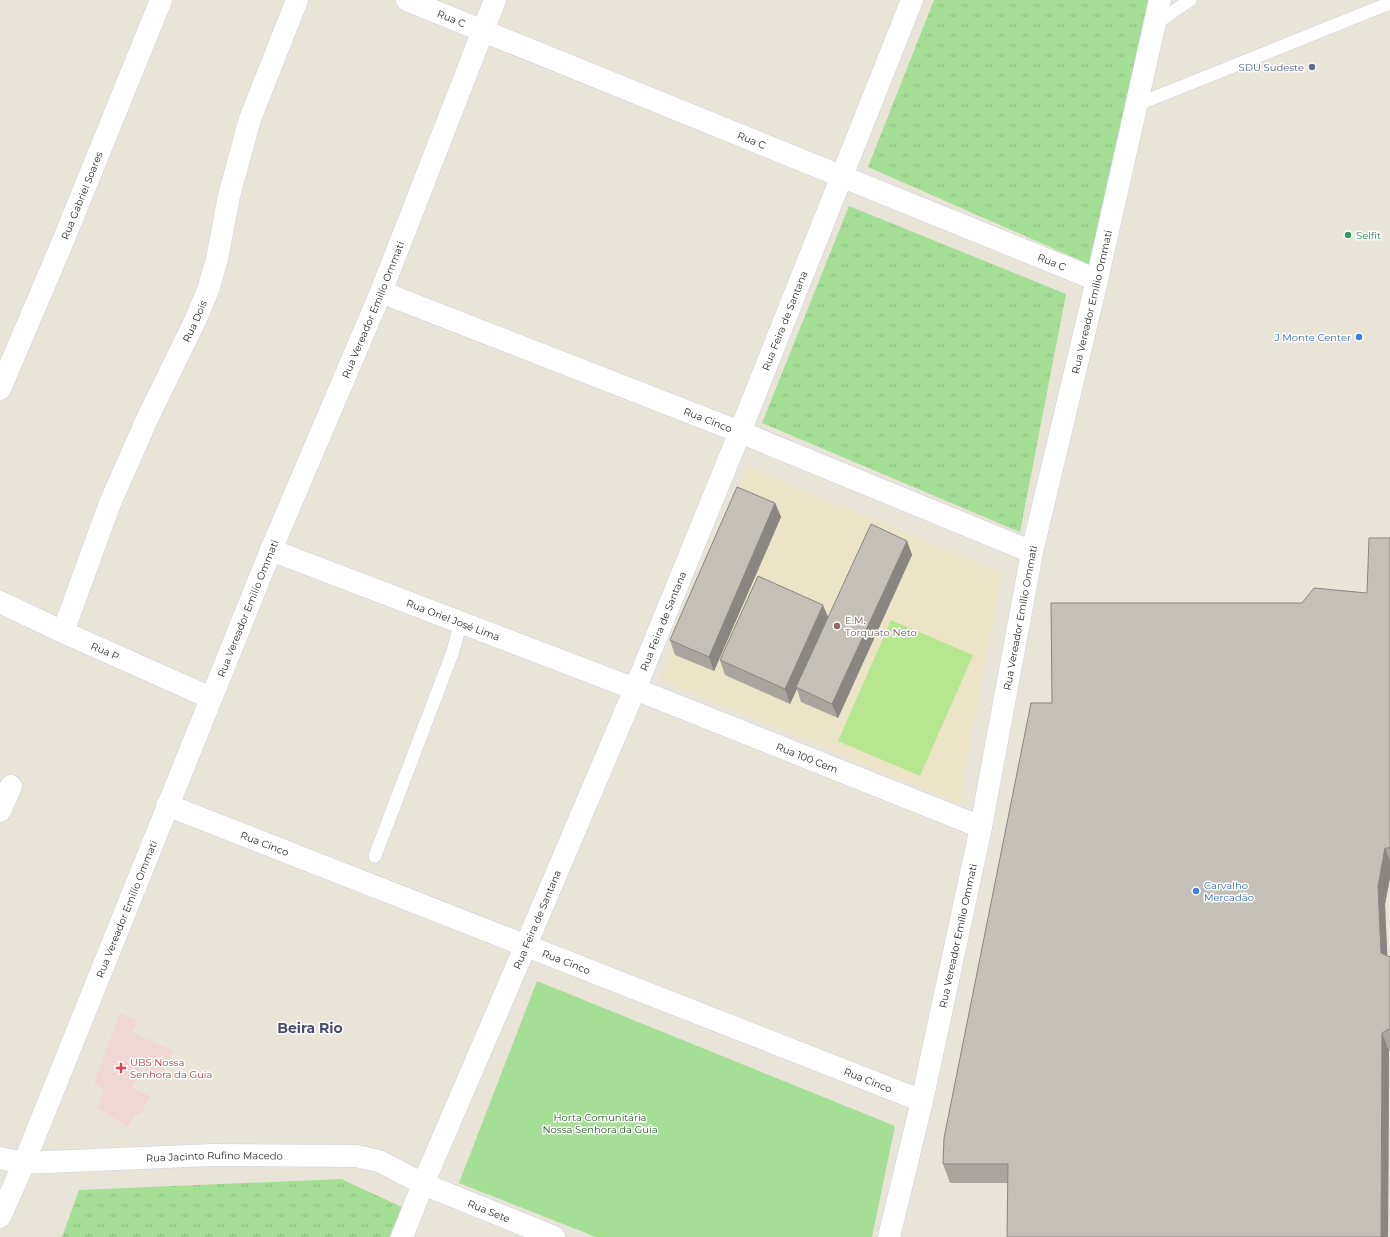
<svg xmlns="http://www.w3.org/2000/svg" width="1390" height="1237" font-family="Montserrat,sans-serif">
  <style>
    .education { fill: #ebe4c7 }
    .medical { fill: #f0d7d5 }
    .grass { fill: url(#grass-tufts) }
    .park { fill: #a5de95 }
    .pitch { fill: #b7e691 }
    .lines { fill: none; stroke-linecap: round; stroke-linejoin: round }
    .lane-casing { stroke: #cdcedf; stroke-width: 14 }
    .street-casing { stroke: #cdcedf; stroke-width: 23 }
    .lane { stroke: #fff; stroke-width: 13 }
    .street { stroke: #fff; stroke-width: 22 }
    .wall { fill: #a9a59e }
    .shaded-wall { fill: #898681 }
    .building { fill: #c4c0b8; stroke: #898681 }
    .service-dot { fill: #5c6f8a; stroke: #fff; stroke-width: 1.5 }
    .leisure-dot { fill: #2e9e5b; stroke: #fff; stroke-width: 1.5 }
    .shop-dot { fill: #3f7fe0; stroke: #fff; stroke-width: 1.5 }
    .education-dot { fill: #8d6e63; stroke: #fff; stroke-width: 1.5 }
    .health-dot { fill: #e0444e; stroke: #fff; stroke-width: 1.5 }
    .labels { text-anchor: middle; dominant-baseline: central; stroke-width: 3; stroke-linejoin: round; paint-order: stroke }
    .street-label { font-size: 10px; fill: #262626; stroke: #fff }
    .service-label { font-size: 10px; fill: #4e5e75; stroke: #fff; text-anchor: end }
    .leisure-label { font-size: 10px; fill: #27864d; stroke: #fff; text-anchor: start }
    .shop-label { font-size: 10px; fill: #366cbe; stroke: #fff; text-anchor: end }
    .education-label { font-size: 10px; fill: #785e54; stroke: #fff; text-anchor: start }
    .health-label { font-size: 10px; fill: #be3a42; stroke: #fff; text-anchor: start }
    .park-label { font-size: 10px; fill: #205f1b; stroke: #fff }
    .district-label { font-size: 14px; font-weight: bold; fill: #494b74; stroke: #fff }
  </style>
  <defs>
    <pattern id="grass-tufts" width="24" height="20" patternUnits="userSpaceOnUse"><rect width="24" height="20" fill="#a5de95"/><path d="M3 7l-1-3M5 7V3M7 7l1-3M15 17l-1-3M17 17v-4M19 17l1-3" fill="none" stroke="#8ebe80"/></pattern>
  </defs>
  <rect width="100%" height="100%" fill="#e9e4d8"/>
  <polygon class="education" points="748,467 1002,572 959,803 660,680"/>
  <polygon class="medical" points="120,1013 138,1021 132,1032 173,1051 159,1080 144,1075 148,1061 146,1060 132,1088 150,1096 140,1115 135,1114 128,1127 98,1108 104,1089 94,1083"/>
  <g class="grass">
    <polygon points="934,0 1148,0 1091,265 868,167"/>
    <polygon points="849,206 1066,294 1020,532 762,423"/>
    <polygon points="341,1179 402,1207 389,1237 62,1237 79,1190"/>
  </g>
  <polygon class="park" points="537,981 895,1126 872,1237 596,1237 459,1183"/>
  <polygon class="pitch" points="891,620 973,655 920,776 838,741"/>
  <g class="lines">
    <g class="lane-casing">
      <g id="lane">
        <polyline points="1154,25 1190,0"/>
        <polyline points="1136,105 1390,3"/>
        <polyline points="375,856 452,654 461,623"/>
      </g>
    </g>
    <g class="street-casing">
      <g id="street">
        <path id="s1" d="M407,0L1097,280"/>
        <path id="s2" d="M381,292L740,432L1032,552"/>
        <path id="s3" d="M0,389L61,246L161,0"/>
        <path id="s4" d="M271,550L635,689L981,827"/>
        <path id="s5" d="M0,602L63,632L211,698"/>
        <path id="s6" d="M63,632L110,503L148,417L195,321L208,290L217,259L229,196L250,119L297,0"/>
        <path id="s7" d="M167,805L922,1101"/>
        <polyline points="0,811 11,786"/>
        <path id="s8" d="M0,1158L24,1163L212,1155L356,1156L379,1161L423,1184L554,1237"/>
        <path id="s9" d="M0,1217L24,1163L271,550L381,292L495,0"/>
        <path id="s10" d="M402,1237L423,1184L526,945L635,689L740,432L912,0"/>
        <path id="s11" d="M889,1237L922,1101L981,827L1032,552L1097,280L1160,0"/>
      </g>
    </g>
    <use href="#lane" class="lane"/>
    <use href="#street" class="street"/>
  </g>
  <g class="wall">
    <polygon points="775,503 781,517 714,671 675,655 670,640"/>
    <polygon points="1390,538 1390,878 1385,904 1387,955 1390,957 1390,1051 1389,1051 1388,1237 1007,1237 1008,1183 950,1183 943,1164 1052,703 1302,603 1367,593"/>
    <polygon points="907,541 912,555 838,718 801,702 797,689 790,704 725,675 720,660 828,617"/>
  </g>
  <g class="shaded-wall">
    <polygon points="775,503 781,517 714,671 709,657"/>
    <polygon points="907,541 912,555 838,718 832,704"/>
    <polygon points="823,605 829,619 796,687 797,689 790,704 785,689"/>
    <polygon points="1385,848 1390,861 1390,878 1385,904 1388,971 1381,953 1378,886"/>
    <polygon points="1382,1033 1389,1051 1388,1237 1381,1237"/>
  </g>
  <g class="building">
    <polygon points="737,487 775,503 709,657 670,640"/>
    <polygon points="871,524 907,541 832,704 796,687"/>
    <polygon points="1369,538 1390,538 1390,848 1385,848 1378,886 1381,953 1390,957 1390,1028 1382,1033 1381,1237 1007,1237 1008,1164 943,1164 944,1138 1031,703 1052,703 1051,603 1302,603 1314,588 1367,593"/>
    <polygon points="758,576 823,605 785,689 720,660"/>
  </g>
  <circle class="service-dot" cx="1312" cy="67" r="4"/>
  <circle class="leisure-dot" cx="1348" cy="235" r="4"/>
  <g class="shop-dot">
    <circle cx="1359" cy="337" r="4"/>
    <circle cx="1196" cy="891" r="4"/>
  </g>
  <circle class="education-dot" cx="837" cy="626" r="4"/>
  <path class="health-dot" d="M119 1062h4v4h4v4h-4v4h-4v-4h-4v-4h4z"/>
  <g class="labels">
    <g class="street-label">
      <text stroke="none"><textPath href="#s1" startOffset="48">Rua C</textPath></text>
      <text stroke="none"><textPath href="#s1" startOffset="372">Rua C</textPath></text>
      <text stroke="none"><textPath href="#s3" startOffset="210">Rua Gabriel Soares</textPath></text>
      <text stroke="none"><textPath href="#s1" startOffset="696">Rua C</textPath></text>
      <text stroke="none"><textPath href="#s11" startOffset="957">Rua Vereador Emílio Ommati</textPath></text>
      <text stroke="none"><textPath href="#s9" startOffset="981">Rua Vereador Emilío Ommati</textPath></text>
      <text stroke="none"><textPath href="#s10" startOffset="993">Rua Feira de Santana</textPath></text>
      <text stroke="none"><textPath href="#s6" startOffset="338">Rua Dois</textPath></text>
      <text stroke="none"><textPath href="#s2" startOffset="351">Rua Cinco</textPath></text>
      <text stroke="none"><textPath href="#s9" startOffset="657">Rua Vereador Emilío Ommati</textPath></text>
      <text stroke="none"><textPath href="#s11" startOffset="633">Rua Vereador Emílio Ommati</textPath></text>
      <text stroke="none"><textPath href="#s4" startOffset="195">Rua Oriel José Lima</textPath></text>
      <text stroke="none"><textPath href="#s10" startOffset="669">Rua Feira de Santana</textPath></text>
      <text stroke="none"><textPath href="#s5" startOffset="116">Rua P</textPath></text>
      <text stroke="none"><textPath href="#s4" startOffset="575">Rua 100 Cem</textPath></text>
      <text stroke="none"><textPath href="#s7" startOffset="105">Rua Cinco</textPath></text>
      <text stroke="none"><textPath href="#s9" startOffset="333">Rua Vereador Emilío Ommati</textPath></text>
      <text stroke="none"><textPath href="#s10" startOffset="345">Rua Feira de Santana</textPath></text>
      <text stroke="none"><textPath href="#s11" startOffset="309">Rua Vereador Emílio Ommati</textPath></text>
      <text stroke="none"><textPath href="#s7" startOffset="429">Rua Cinco</textPath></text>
      <text stroke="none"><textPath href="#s7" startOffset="753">Rua Cinco</textPath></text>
      <text stroke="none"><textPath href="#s8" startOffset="215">Rua Jacinto Rufino Macedo</textPath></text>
      <text stroke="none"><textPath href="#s8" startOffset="501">Rua Sete</textPath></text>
    </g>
    <g class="service-label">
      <text x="1304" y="67">SDU Sudeste</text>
    </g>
    <g class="leisure-label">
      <text x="1356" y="235">Selfit</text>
    </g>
    <g class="shop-label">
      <text x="1351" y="337">J Monte Center</text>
      <text x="1204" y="885" text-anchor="start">Carvalho<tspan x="1204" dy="12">Mercadão</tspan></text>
    </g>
    <g class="education-label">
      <text x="845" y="620">E.M.<tspan x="845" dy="12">Torquato Neto</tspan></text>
    </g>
    <g class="health-label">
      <text x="130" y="1062">UBS Nossa<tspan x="130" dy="12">Senhora da Guia</tspan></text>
    </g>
    <g class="park-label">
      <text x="600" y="1117">Horta Comunitária<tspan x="600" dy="12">Nossa Senhora da Guia</tspan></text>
    </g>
    <g class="district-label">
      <text x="310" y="1028">Beira Rio</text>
    </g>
  </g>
</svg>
